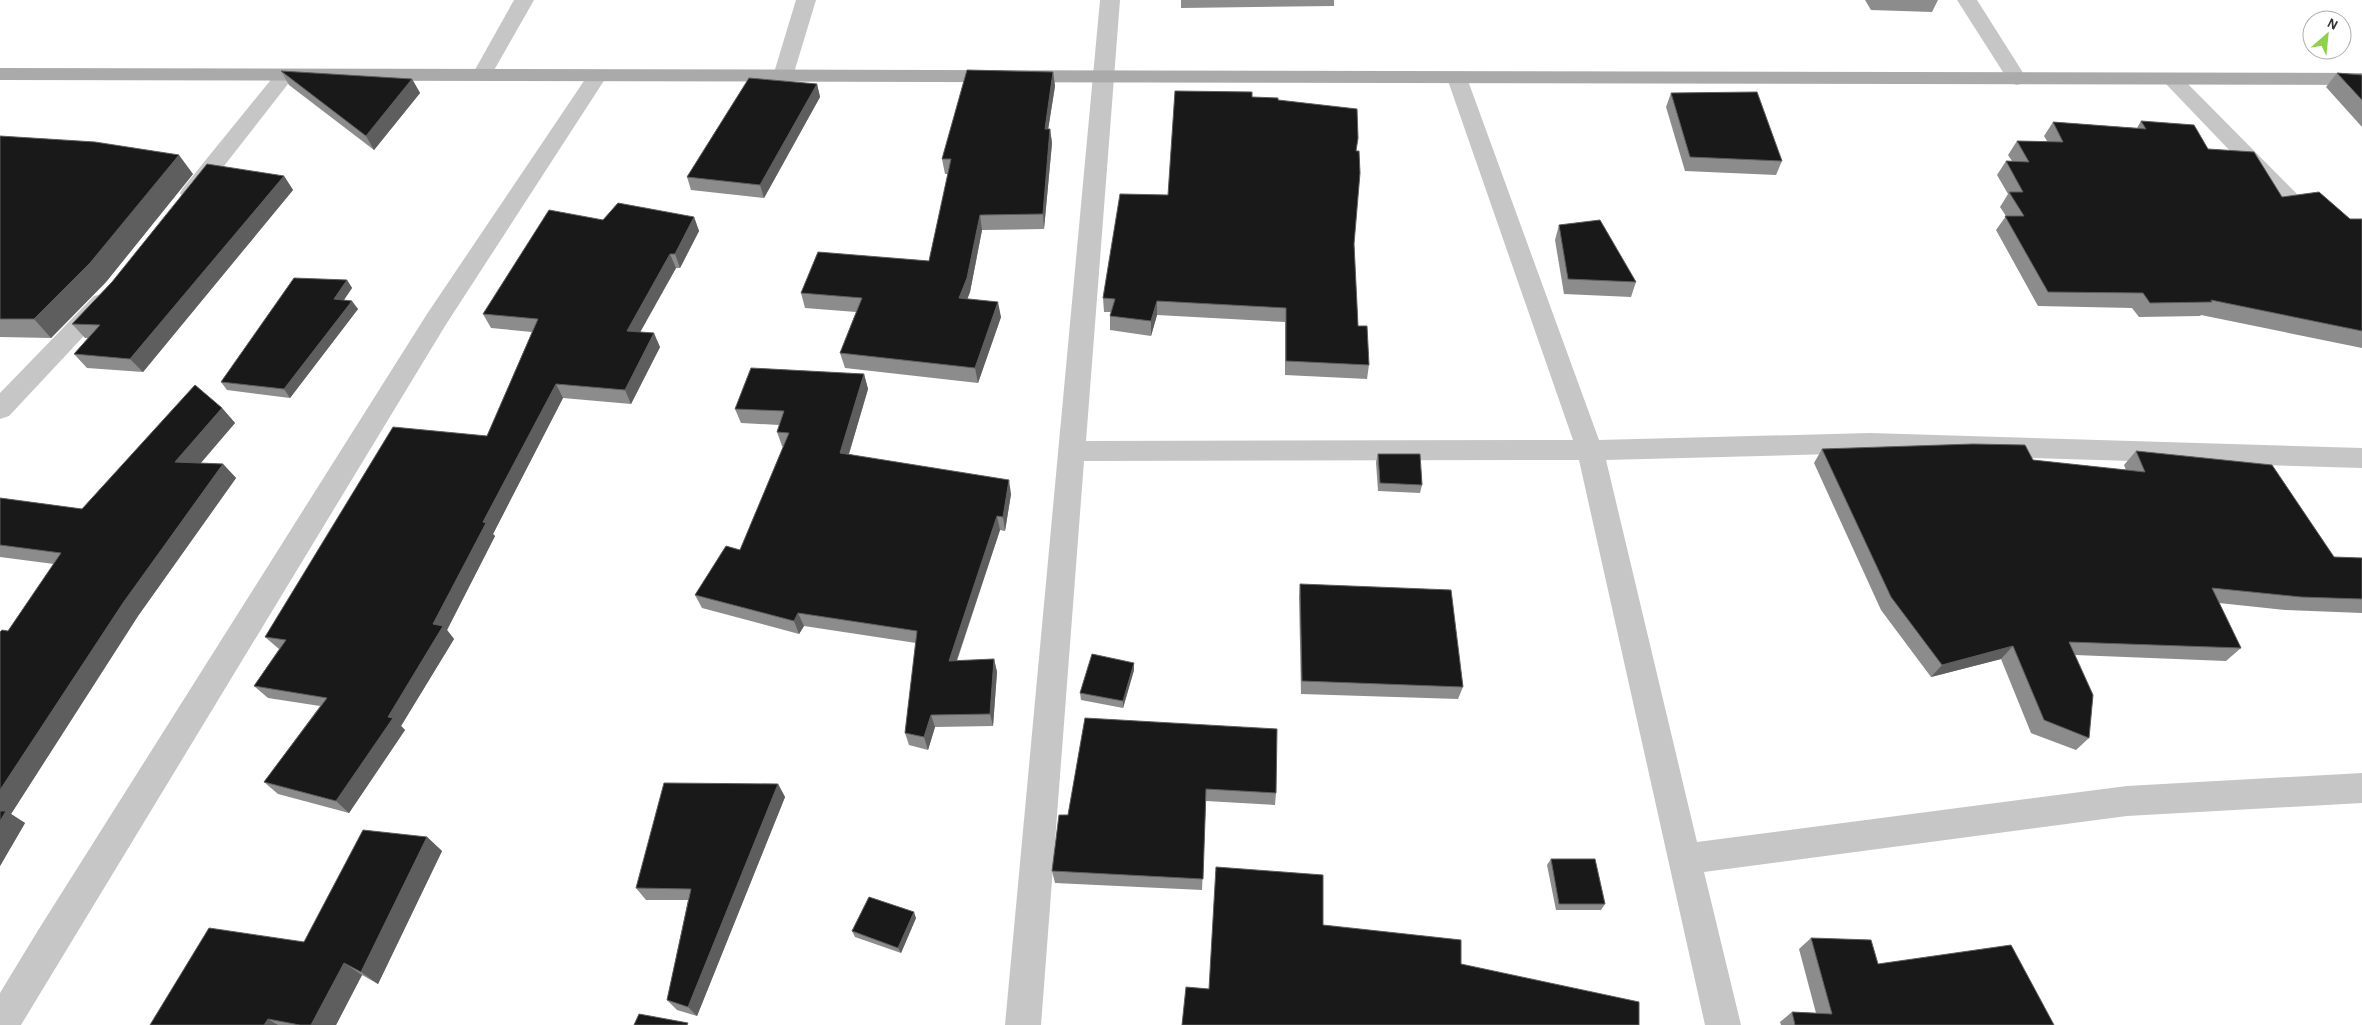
<svg xmlns="http://www.w3.org/2000/svg" width="2362" height="1025" font-family="'Alegreya Sans',sans-serif">
  <style>
    .lines { fill: none; stroke-linecap: round; stroke-linejoin: round }
    .minor { fill: #c6c6c6; fill-rule: evenodd }
    .major { fill: #aaa; fill-rule: evenodd }
    .wall { fill: #8c8c8c }
    .shaded-wall { fill: #5e5e5e }
    .building { fill: #191919; stroke: #5e5e5e }
  </style>
  <rect width="100%" height="100%" fill="#fff"/>
  <g class="lines">
    <g class="minor">
      <polygon points="514,0 534,0 489,79 482,81 475,79 472,75"/>
      <polygon points="796,0 816,0 793,76 790,80 783,82 776,80 773,76"/>
      <polygon points="1100,0 1120,0 1086,441 1573,440 1447,78 1450,74 1457,72 1464,74 1467,78 1599,440 1870,433 2362,448 2362,468 1870,453 1606,460 1697,842 2127,786 2362,773 2362,803 2127,816 1704,872 1741,1025 1705,1025 1579,460 1084,461 1041,1025 1005,1025"/>
      <polygon points="1957,0 1977,0 2027,79 2024,83 2017,85 2010,83"/>
      <polygon points="285,69 292,71 295,75 199,198 191,200 183,198 180,193 183,188 278,71"/>
      <polygon points="597,70 604,72 607,76 445,326 21,1025 0,1025 0,993 37,932 427,314 590,72"/>
      <polygon points="2172,73 2179,75 2296,193 2299,198 2296,203 2288,205 2280,203 2165,83 2162,79 2165,75"/>
      <polygon points="102,294 110,296 114,302 110,308 9,416 0,419 0,393 94,296"/>
    </g>
    <polygon class="major" points="0,68 2362,73 2362,85 0,80"/>
  </g>
  <g class="wall">
    <polygon points="1181,0 1334,0 1334,6 1181,8"/>
    <polygon points="1865,0 1938,0 1932,12 1871,10"/>
    <polygon points="281,71 412,79 420,93 374,150 289,85"/>
    <polygon points="1053,72 1055,86 1048,129 1050,129 1052,143 1044,229 982,230 970,292 967,299 1001,317 978,383 845,368 840,353 856,312 805,308 801,293 929,261 948,174 945,174 942,159"/>
    <polygon points="2337,73 2362,75 2362,127 2326,87"/>
    <polygon points="817,84 820,97 764,198 691,190 687,177"/>
    <polygon points="1671,93 1782,161 1776,175 1685,171 1666,107"/>
    <polygon points="1252,97 1278,100 1357,151 1354,244 1358,326 1369,365 1367,379 1285,375 1285,322 1157,315 1151,336 1110,330 1110,316 1111,312 1104,312 1103,298 1168,195"/>
    <polygon points="2141,121 2208,149 2282,197 2350,219 2362,219 2362,348 2201,315 2200,316 2139,317 2132,308 2038,306 1996,230 2006,216 2000,207 2008,194 1997,175 2006,161 2012,161 2008,155 2017,141 2047,141 2044,136 2053,122 2137,128"/>
    <polygon points="0,136 193,174 106,282 51,338 0,337"/>
    <polygon points="284,176 293,190 143,372 87,368 74,354 88,338 85,338 72,324"/>
    <polygon points="694,217 699,231 680,268 676,268 640,332 660,347 631,404 563,398 493,534 495,536 447,630 454,639 401,726 405,730 349,813 278,794 264,782 320,706 268,698 254,686 279,649 265,637 487,436 532,332 491,328 483,314 603,220"/>
    <polygon points="1559,225 1636,282 1631,297 1564,294 1555,240"/>
    <polygon points="347,280 352,288 344,300 358,309 290,398 227,390 221,382"/>
    <polygon points="864,374 868,389 849,454 1011,494 1005,531 1000,530 957,661 994,659 997,672 993,726 935,727 928,750 909,745 905,733 916,643 804,626 799,634 702,608 695,595 740,550 783,447 782,446 777,432 779,425 741,423 735,409"/>
    <polygon points="222,408 235,423 200,463 223,464 236,478 138,616 11,814 25,823 0,866 0,632 8,631 54,564 0,557 0,498 82,509"/>
    <polygon points="1822,449 2033,460 2126,470 2124,465 2136,451 2334,557 2362,558 2362,613 2285,610 2219,603 2241,648 2226,661 2075,655 2089,738 2076,750 2031,733 2001,659 1931,677 1881,610 1814,463"/>
    <polygon points="1378,454 1422,485 1420,493 1378,491 1376,462"/>
    <polygon points="1300,584 1463,687 1458,699 1301,694 1299,597"/>
    <polygon points="1134,670 1123,708 1081,700 1080,693"/>
    <polygon points="1085,718 1276,793 1275,805 1206,801 1202,890 1055,883 1052,871 1068,815"/>
    <polygon points="778,784 785,797 697,1016 677,1010 667,1000 688,900 646,900 636,888"/>
    <polygon points="427,837 442,851 378,984 362,975 336,1025 150,1025 304,942"/>
    <polygon points="1551,859 1605,904 1601,910 1556,910 1547,865"/>
    <polygon points="916,918 901,953 855,937 852,931"/>
    <polygon points="1811,938 1878,964 2054,1025 1781,1025 1780,1022 1792,1012 1816,1013 1799,949"/>
  </g>
  <g class="shaded-wall">
    <polygon points="1053,72 1055,86 1046,143 1045,129"/>
    <polygon points="412,79 420,93 374,150 366,136"/>
    <polygon points="817,84 820,97 764,198 760,185"/>
    <polygon points="1050,129 1052,143 1044,229 1043,214"/>
    <polygon points="179,155 193,174 106,282 51,338 34,319"/>
    <polygon points="284,176 293,190 143,372 130,359"/>
    <polygon points="980,215 982,230 970,292 962,313 959,298"/>
    <polygon points="694,217 699,231 680,268 675,254"/>
    <polygon points="670,254 676,268 633,345 627,331"/>
    <polygon points="347,280 352,288 339,307 334,299"/>
    <polygon points="352,301 358,309 290,398 284,389"/>
    <polygon points="1157,301 1157,315 1151,336 1151,321"/>
    <polygon points="998,302 1001,317 978,383 975,368"/>
    <polygon points="654,333 660,347 631,404 625,390"/>
    <polygon points="864,374 868,389 845,467 840,453"/>
    <polygon points="556,384 563,398 493,534 495,536 447,630 454,639 401,726 405,730 349,813 336,801 388,717 483,522"/>
    <polygon points="222,408 235,423 189,477 175,462"/>
    <polygon points="223,464 236,478 138,616 11,814 25,823 0,866 0,790 123,603"/>
    <polygon points="1009,480 1011,494 1005,531 1003,517"/>
    <polygon points="997,516 1000,530 952,674 949,661"/>
    <polygon points="798,613 804,626 799,634 794,621"/>
    <polygon points="2013,646 2001,659 1931,677 1942,665"/>
    <polygon points="994,659 997,672 993,726 990,714"/>
    <polygon points="1134,663 1134,670 1123,708 1123,701"/>
    <polygon points="931,715 935,727 928,750 924,737"/>
    <polygon points="778,784 785,797 697,1016 688,1007"/>
    <polygon points="427,837 442,851 378,984 361,972"/>
    <polygon points="914,912 916,918 901,953 898,948"/>
    <polygon points="344,963 362,975 336,1025 311,1025"/>
    <polygon points="268,1019 278,1025 264,1025"/>
  </g>
  <g class="building">
    <polygon points="967,70 1053,72 1045,129 1050,129 1043,214 980,215 967,278 959,298 998,302 975,368 840,353 862,298 801,293 818,252 929,261 951,159 942,159"/>
    <polygon points="281,71 412,79 366,136"/>
    <polygon points="2337,73 2362,75 2362,100"/>
    <polygon points="749,78 817,84 760,185 687,177"/>
    <polygon points="1175,91 1252,92 1252,97 1278,98 1278,100 1357,109 1358,138 1356,151 1359,151 1360,173 1354,244 1358,326 1367,326 1369,365 1286,361 1286,308 1157,301 1151,321 1110,316 1115,299 1103,298 1120,194 1168,195"/>
    <polygon points="1757,92 1782,161 1690,157 1671,93"/>
    <polygon points="2141,121 2194,125 2208,149 2254,152 2282,197 2319,192 2350,219 2362,219 2362,331 2211,300 2212,302 2150,303 2143,293 2048,292 2005,216 2024,216 2009,192 2023,192 2006,161 2029,162 2017,141 2063,142 2053,122 2146,129"/>
    <polygon points="0,136 95,142 179,155 90,263 34,319 0,319"/>
    <polygon points="207,164 284,176 130,359 74,354 100,325 72,324 112,282"/>
    <polygon points="618,203 694,217 675,254 670,254 627,331 654,333 625,390 556,384 483,522 486,523 433,624 443,626 388,717 393,718 336,801 264,782 327,698 254,686 286,640 265,637 393,427 487,436 538,319 483,314 549,210 603,220"/>
    <polygon points="1600,220 1636,282 1568,279 1559,225"/>
    <polygon points="294,278 347,280 334,299 352,301 284,389 221,382"/>
    <polygon points="751,368 864,374 840,453 1009,480 1003,517 997,516 949,661 994,659 990,714 931,715 924,737 905,733 917,631 798,613 794,621 695,595 726,546 740,550 789,433 777,432 784,411 735,409"/>
    <polygon points="195,385 222,408 175,462 223,464 123,603 0,790 0,632 2,630 8,631 61,553 0,545 0,498 82,509"/>
    <polygon points="1973,444 2025,445 2033,460 2145,472 2136,451 2272,465 2334,557 2362,558 2362,599 2301,597 2212,588 2241,648 2069,642 2093,695 2089,738 2044,720 2013,646 1942,665 1891,597 1822,449"/>
    <polygon points="1378,454 1420,454 1422,485 1380,483"/>
    <polygon points="1300,584 1451,590 1463,687 1302,681"/>
    <polygon points="1092,654 1134,663 1123,701 1080,693"/>
    <polygon points="1085,718 1277,729 1276,793 1206,789 1203,879 1052,871 1059,815 1068,815"/>
    <polygon points="664,783 778,784 688,1007 667,1000 691,889 636,888"/>
    <polygon points="0,811 6,811 0,821"/>
    <polygon points="363,830 427,837 361,972 344,963 311,1025 300,1025 268,1019 264,1025 150,1025 209,928 304,942"/>
    <polygon points="1551,859 1595,859 1605,904 1559,904"/>
    <polygon points="1216,867 1323,875 1323,925 1461,940 1461,964 1639,1002 1639,1025 1182,1025 1186,987 1209,989"/>
    <polygon points="869,897 914,912 898,948 852,931"/>
    <polygon points="1811,938 1871,940 1878,964 2011,945 2054,1025 1795,1025 1792,1012 1832,1014"/>
    <polygon points="639,1014 688,1023 687,1025 634,1025"/>
  </g>
  <g transform="translate(2327 35) rotate(27)"><circle r="24" fill="#ffffff" stroke="#adadad"/>
  <path d="M0-4L9 19L0 12L-9 19Z" fill="#8ed14b"/>
  <text y="-8" font-size="14" font-weight="bold" text-anchor="middle" fill="#323232">N</text>
  </g>
</svg>
